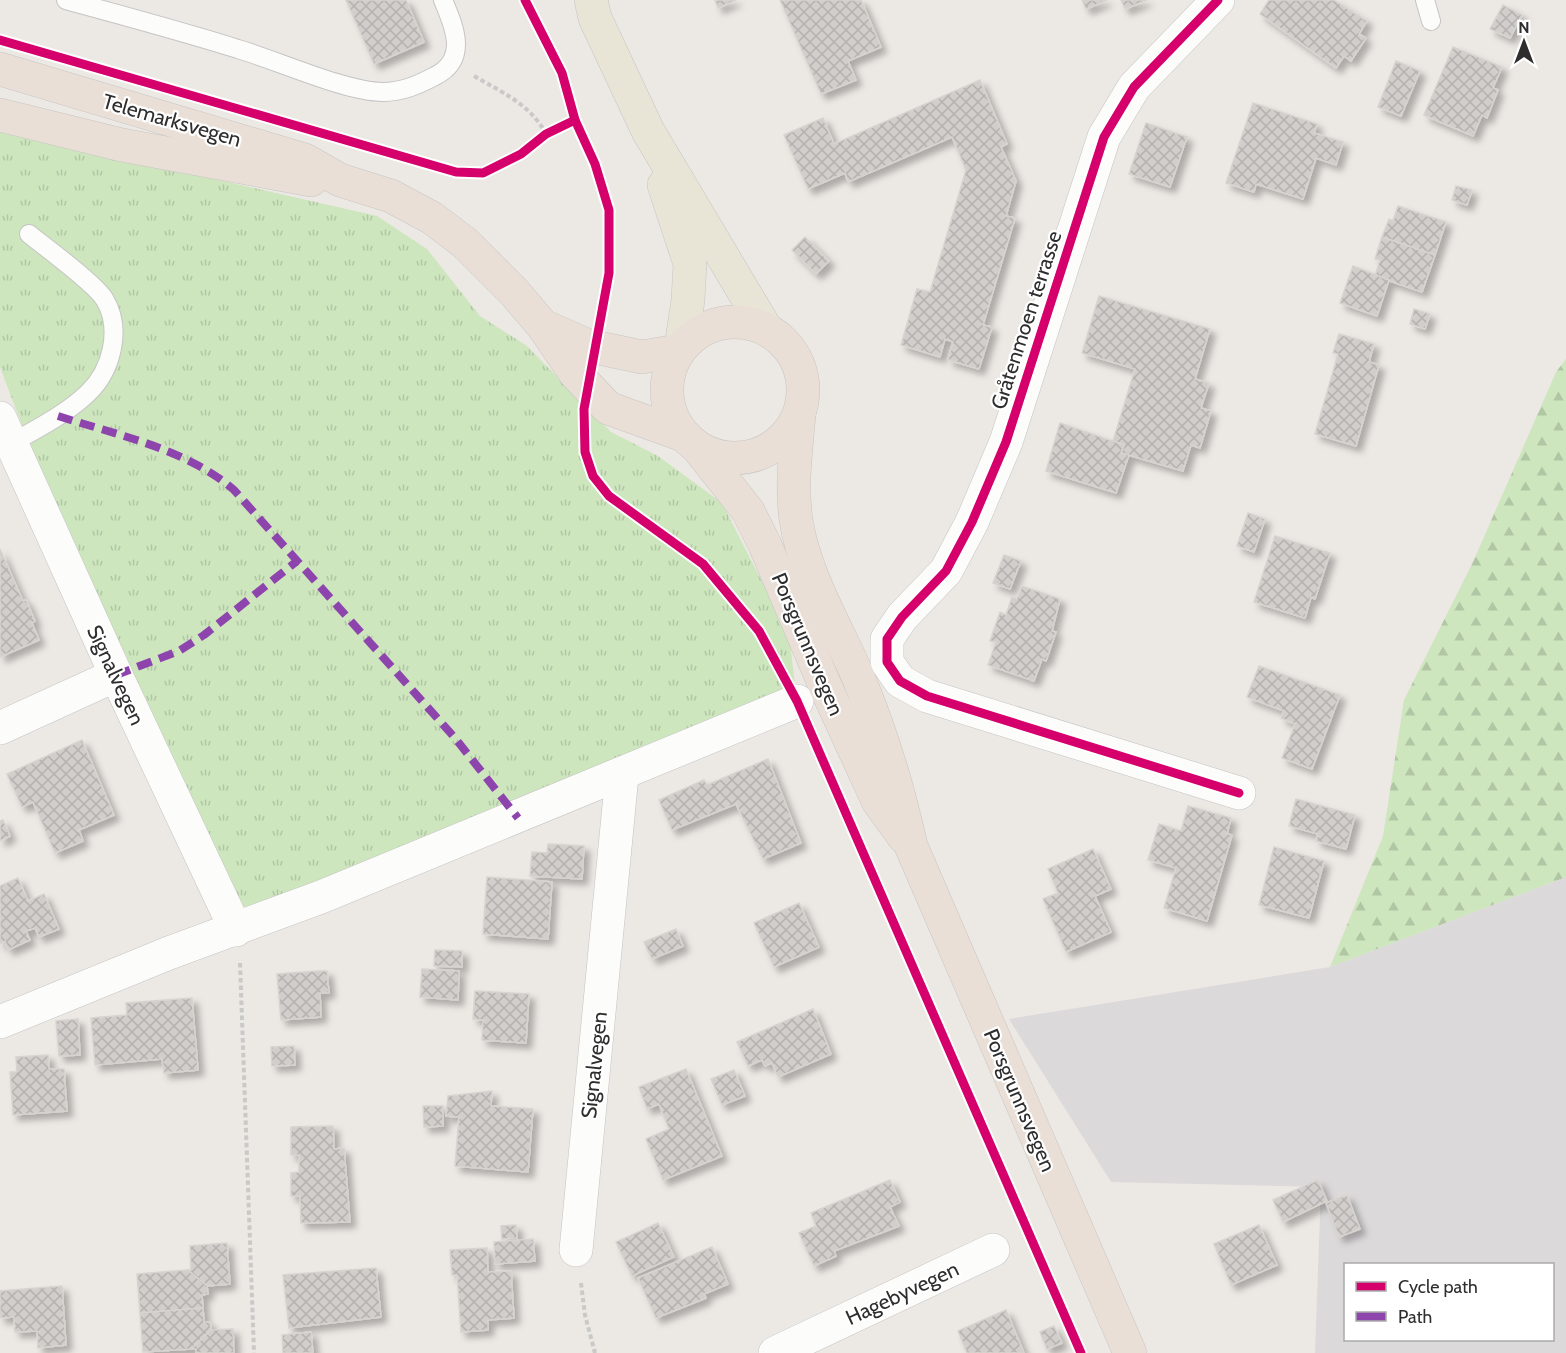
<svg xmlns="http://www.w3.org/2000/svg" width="1566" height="1353" font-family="Cabin,sans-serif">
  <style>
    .industrial { fill: #dcd9db; fill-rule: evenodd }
    .forest { fill: url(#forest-firs) }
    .park { fill: url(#park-tufts) }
    .building { fill: url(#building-cross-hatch); stroke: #d7d4d0; stroke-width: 1.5; filter: url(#shadow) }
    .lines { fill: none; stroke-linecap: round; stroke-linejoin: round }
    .lane-casing { stroke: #c5c4c5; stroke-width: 20 }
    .street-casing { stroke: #c5c4c5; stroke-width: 34 }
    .primary-casing { stroke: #c6c5c4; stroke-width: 34 }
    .highway-casing { stroke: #c6c5c4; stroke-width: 34 }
    .path { stroke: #c9c9c8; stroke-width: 4; stroke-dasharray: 4.5 3; stroke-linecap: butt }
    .lane { stroke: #fcfcfb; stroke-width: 18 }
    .street { stroke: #fcfcfb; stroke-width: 33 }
    .primary { stroke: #e8e4d6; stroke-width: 33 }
    .highway { stroke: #eadfd6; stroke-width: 33 }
    .quiet { stroke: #8e44ad; stroke-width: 8; stroke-dasharray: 15 8; stroke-linecap: butt }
    .cycleway-casing { stroke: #fff; stroke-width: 13 }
    .cycleway { stroke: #d6006c; stroke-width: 9 }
    .labels { text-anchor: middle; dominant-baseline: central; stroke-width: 4.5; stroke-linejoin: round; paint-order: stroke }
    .street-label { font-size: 21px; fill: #2e2e2e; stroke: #fff }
  </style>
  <defs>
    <pattern id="forest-firs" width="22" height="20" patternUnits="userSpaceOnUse" patternTransform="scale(1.5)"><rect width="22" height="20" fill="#cee6be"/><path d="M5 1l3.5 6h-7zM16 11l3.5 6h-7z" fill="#b1c6a4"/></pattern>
    <pattern id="park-tufts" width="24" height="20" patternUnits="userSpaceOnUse" patternTransform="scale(1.5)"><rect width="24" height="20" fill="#cee6be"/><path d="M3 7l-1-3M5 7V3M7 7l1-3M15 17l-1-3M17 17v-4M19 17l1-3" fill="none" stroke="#b1c6a4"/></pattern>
    <pattern id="building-cross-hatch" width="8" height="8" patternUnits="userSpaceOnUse" patternTransform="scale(1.5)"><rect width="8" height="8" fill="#d1cecb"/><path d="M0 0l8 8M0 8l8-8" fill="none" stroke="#b4b1af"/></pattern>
    <filter id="shadow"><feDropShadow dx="5.5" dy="5.5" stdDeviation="3" flood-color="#0004"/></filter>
  </defs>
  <rect width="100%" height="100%" fill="#ece8e4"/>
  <path class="industrial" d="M1566,877V1353H1315L1321,1187L1111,1182L1009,1019L1330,967ZM1346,1264H1552V1340H1346Z"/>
  <polygon class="forest" points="1566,359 1566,877 1330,967 1383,836 1404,700 1473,562 1556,372"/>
  <polygon class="park" points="0,130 377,216 427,249 480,316 527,346 611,432 658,456 722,503 789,635 797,701 236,930 116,675 0,367"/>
  <g class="building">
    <polygon points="346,0 406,0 424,42 374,64"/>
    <polygon points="715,0 736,0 718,8"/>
    <polygon points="780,0 861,0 881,47 848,61 856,80 821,94"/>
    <polygon points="1082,0 1107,0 1086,9"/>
    <polygon points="1121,0 1147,0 1125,9"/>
    <polygon points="1269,0 1334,0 1367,21 1359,34 1366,38 1351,61 1344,56 1336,68 1260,14"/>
    <polygon points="1503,5 1522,15 1510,38 1490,29"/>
    <polygon points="1453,47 1502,67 1493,88 1498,90 1487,118 1482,115 1473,136 1424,115"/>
    <polygon points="1396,61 1420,71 1401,116 1378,107"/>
    <polygon points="980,80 1007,144 1001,147 1016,181 1006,216 1015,218 983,325 992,327 979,369 948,360 953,342 945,339 940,357 901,345 917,289 930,292 966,170 952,137 848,182 845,173 808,189 784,135 823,118 834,144"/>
    <polygon points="1253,103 1317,124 1314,133 1343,142 1336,165 1316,158 1303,199 1256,184 1254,192 1226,183"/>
    <polygon points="1146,123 1187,137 1170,187 1129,174"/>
    <polygon points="1456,186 1472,190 1467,205 1452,200"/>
    <polygon points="1398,206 1446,222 1435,255 1382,237 1389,219 1393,221"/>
    <polygon points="805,237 829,261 816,274 792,250"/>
    <polygon points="1382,237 1435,255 1422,292 1375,276 1380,260 1375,259"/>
    <polygon points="1353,266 1389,280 1377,316 1340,303"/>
    <polygon points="1099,296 1210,329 1195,379 1209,383 1201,408 1211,411 1200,448 1191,445 1183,471 1121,453 1124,445 1113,441 1135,369 1082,353"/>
    <polygon points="1414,309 1430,314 1425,329 1410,324"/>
    <polygon points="1339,334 1374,344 1369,362 1379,365 1356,446 1315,434 1338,354 1333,353"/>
    <polygon points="1060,423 1124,445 1121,453 1129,455 1116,493 1046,471"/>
    <polygon points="1248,513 1265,519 1254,552 1237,546"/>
    <polygon points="1275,536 1330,553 1315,599 1311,597 1305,618 1254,602"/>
    <polygon points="0,549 23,601 26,600 35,621 32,623 39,640 0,657"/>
    <polygon points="1004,555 1021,561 1010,589 993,583"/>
    <polygon points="1022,586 1060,599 1052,631 1056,632 1046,661 1042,659 1034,681 988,665 996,642 990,641 1000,612 1006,615 1012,597 1017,599"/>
    <polygon points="1259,666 1340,695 1312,769 1282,758 1295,724 1281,718 1284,711 1247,697"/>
    <polygon points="82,740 114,815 79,830 83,841 55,853 33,802 22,807 7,774"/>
    <polygon points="768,759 801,843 763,859 736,804 672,830 659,800 704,780 707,785"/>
    <polygon points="1296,799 1355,815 1346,849 1316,841 1318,834 1289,826"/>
    <polygon points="1188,806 1231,818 1227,834 1232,835 1207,921 1164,908 1176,868 1148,860 1159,824 1181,831"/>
    <polygon points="3,820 10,836 0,841 0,821"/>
    <polygon points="548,844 584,846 582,879 530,876 532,852 547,853"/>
    <polygon points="1274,847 1324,861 1309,918 1259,905"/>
    <polygon points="1093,849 1111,889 1095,896 1111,932 1066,952 1043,899 1058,893 1048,869"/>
    <polygon points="487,877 552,882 548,939 483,934"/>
    <polygon points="18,878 28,901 44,894 59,929 39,937 35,928 26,931 30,940 8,950 5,941 0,944 0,886"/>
    <polygon points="799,903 819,947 774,967 754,923"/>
    <polygon points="676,929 683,946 652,959 644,942"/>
    <polygon points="435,950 462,951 462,967 434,966"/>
    <polygon points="422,969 459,971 458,1000 420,997"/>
    <polygon points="318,971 327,971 329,993 320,993 321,1017 281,1020 277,974"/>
    <polygon points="475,991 529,994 526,1043 482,1040 483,1020 473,1019"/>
    <polygon points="192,998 198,1070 164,1073 162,1059 95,1065 91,1018 127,1015 126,1003"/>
    <polygon points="813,1009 831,1054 778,1077 772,1063 765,1066 762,1060 748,1066 737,1042"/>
    <polygon points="78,1019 80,1055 59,1056 56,1021"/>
    <polygon points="294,1046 295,1065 272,1066 271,1047"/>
    <polygon points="48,1055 49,1069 64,1069 67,1111 13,1115 10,1072 17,1072 16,1057"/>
    <polygon points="686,1069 722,1156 663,1180 646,1139 669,1129 659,1104 647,1109 639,1087"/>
    <polygon points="734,1070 745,1096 722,1105 711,1079"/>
    <polygon points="492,1091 491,1106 533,1109 528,1172 455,1166 459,1117 446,1116 448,1096"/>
    <polygon points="423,1106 443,1106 443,1126 424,1127"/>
    <polygon points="333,1126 334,1149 344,1148 350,1222 301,1223 300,1196 291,1196 291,1173 299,1172 299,1155 291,1155 291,1127"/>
    <polygon points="890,1180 900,1202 890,1207 899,1226 834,1251 836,1256 814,1266 799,1233 816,1226 811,1213"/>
    <polygon points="1318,1180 1327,1201 1283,1222 1273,1200"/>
    <polygon points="1347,1195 1360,1229 1339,1237 1326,1203"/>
    <polygon points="658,1223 674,1257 632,1276 616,1242"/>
    <polygon points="516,1225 517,1238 502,1239 501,1226"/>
    <polygon points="1259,1225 1277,1265 1231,1285 1214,1244"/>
    <polygon points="533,1239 535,1261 495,1264 494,1242"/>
    <polygon points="227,1243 230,1284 207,1286 188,1270 191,1270 190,1246"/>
    <polygon points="712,1247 728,1284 704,1294 706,1298 656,1318 638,1278"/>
    <polygon points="487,1248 488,1272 511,1271 514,1318 488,1320 488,1330 461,1332 457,1275 452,1275 450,1250"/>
    <polygon points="376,1268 381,1317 289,1328 283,1275"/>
    <polygon points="188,1270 207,1286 208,1294 202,1295 203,1308 140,1313 137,1274"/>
    <polygon points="62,1286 66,1345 38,1348 37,1331 15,1332 14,1317 0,1318 0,1291"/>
    <polygon points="203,1308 204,1322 210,1322 211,1330 191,1349 143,1352 140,1313"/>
    <polygon points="1006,1310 1024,1353 967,1353 958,1331"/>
    <polygon points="1054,1326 1062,1343 1047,1349 1040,1332"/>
    <polygon points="233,1329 234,1353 196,1353 196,1349 191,1349 211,1330"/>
    <polygon points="311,1332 313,1353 283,1353 282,1335"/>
  </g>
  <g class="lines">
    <g class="lane-casing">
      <g id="lane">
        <path d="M66,0C124,16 181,31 238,49C276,60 346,92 383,92C402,92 418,85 435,76C469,59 454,26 443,0"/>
        <polyline points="1425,0 1431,21"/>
        <path d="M12,443C38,428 66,414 88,393C112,370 122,329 105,300C97,285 45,247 29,234"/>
      </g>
    </g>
    <g class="street-casing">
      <g id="street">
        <polyline points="1218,0 1134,87 1104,137 1006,442 972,522 946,571 902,617 887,639 887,662 900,681 927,696 1239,793"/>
        <polyline points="0,418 116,675 236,930"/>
        <polyline points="0,728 116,675"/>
        <polyline points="0,1022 169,953 321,897 797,701"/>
        <polyline points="576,1250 622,775"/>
        <polyline points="775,1353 993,1250"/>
      </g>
    </g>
    <g class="primary-casing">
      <g id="primary">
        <polyline points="591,0 595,18 648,131 766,329"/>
        <polyline points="664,185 690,264 688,300 681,347"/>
      </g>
    </g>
    <g class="highway-casing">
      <g id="highway">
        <polyline points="0,69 305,160 340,180 391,196 432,218 465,243 514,292 543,326 575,373 608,408 683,435"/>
        <polyline points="0,115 122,145 311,180"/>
        <circle cx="735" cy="390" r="68"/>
        <polyline points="543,326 589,346 642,357 677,351"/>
        <path d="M799,415C796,449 791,486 796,520C804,573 835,624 856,672C880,728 898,787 911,846L1130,1353"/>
        <polyline points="698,448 748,511 765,545 826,688 878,801 904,837"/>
      </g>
    </g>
    <g class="path">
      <path d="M474,76C503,93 530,104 546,134"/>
      <polyline points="240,963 254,1353"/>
      <polyline points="581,1283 585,1315 595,1353"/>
    </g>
    <use href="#lane" class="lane"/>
    <use href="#street" class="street"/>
    <use href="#primary" class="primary"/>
    <use href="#highway" class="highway"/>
    <g class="quiet">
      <path d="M58,416C117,435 187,449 234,490L455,738L518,818"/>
      <polyline points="116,675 179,651 204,635 297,561"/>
    </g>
    <g class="cycleway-casing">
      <g id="cycleway">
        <polyline points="525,0 562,73 575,120 595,164 609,210 609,273 584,409 585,452 593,476 609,496 703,564 759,631 797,701 1081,1353"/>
        <polyline points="1218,0 1134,87 1104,137 1006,442 972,522 946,571 902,617 887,639 887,662 900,681 927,696 1239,793"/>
        <polyline points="0,40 456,172 483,173 521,154 546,134 575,120"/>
      </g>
    </g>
    <use href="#cycleway" class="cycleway"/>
  </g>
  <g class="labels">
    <g class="street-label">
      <text transform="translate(172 120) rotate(16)">Telemarksvegen</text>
      <text transform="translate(1026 320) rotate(-72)">Gråtenmoen terrasse</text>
      <text transform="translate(808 644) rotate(67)">Porsgrunnsvegen</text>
      <text transform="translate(116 675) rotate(65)">Signalvegen</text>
      <text transform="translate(594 1065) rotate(-84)">Signalvegen</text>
      <text transform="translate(1020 1100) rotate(67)">Porsgrunnsvegen</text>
      <text transform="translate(902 1293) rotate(-25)">Hagebyvegen</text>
    </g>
  </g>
  <rect x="1344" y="1263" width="210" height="78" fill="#ffffff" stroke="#ababab" stroke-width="1.5"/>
  <rect x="1356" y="1282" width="30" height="9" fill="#d6006c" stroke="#ababab" stroke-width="1.5"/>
  <text x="1398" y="1293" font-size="18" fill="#2e2e2e">Cycle path</text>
  <rect x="1356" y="1312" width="30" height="9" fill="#8e44ad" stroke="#ababab" stroke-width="1.5"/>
  <text x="1398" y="1323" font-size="18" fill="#2e2e2e">Path</text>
  <g transform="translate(1524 42)" stroke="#ffffff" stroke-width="4.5" paint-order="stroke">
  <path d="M0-4.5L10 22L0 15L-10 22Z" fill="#2e2e2e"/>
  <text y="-9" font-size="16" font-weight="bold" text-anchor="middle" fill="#2e2e2e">N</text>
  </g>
</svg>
